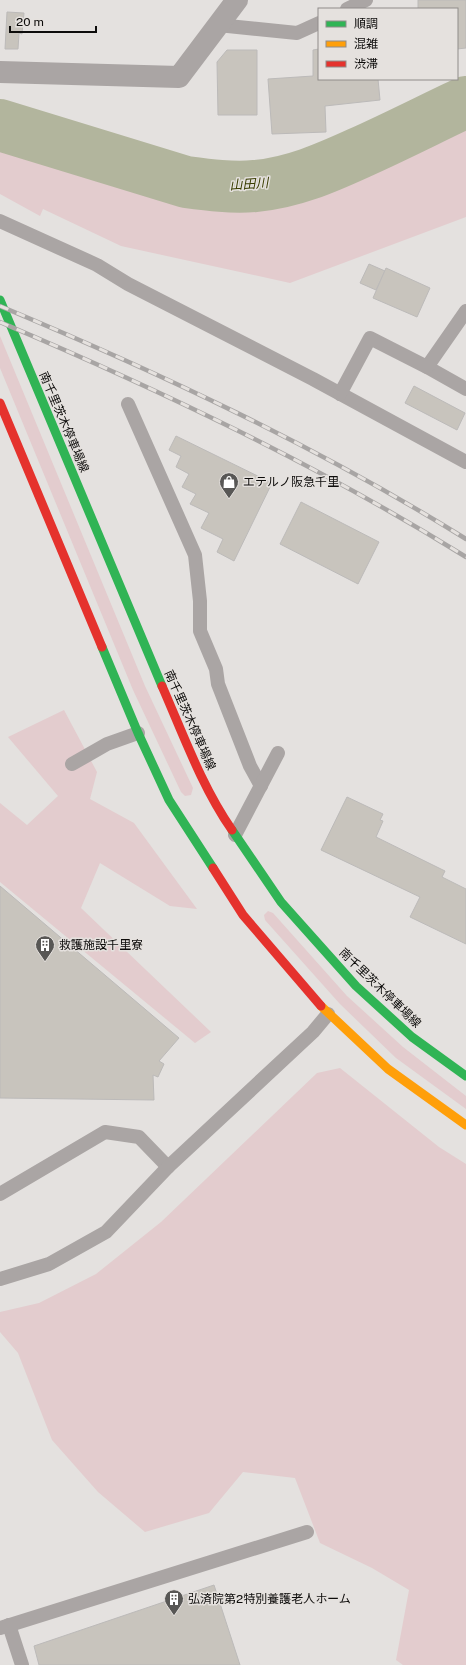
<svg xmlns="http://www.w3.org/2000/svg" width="466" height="1665" font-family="'Public Sans','Noto Sans JP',sans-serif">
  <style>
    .green { fill: #e3ccce }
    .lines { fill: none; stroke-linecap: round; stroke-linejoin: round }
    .river { stroke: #b2b59d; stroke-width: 52 }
    .building { fill: #c8c4bd; stroke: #bcbab9 }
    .lane { stroke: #aaa5a4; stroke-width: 14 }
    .street { stroke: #aaa5a4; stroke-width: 22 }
    .fast { stroke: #30b455; stroke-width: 9 }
    .slow { stroke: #ff9f0a; stroke-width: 9 }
    .jam { stroke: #e5322d; stroke-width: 9 }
    .rail-casing { stroke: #a8a5a4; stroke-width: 4.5 }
    .rail { stroke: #e5e1de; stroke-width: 3; stroke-dasharray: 9; stroke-linecap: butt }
    .labels { text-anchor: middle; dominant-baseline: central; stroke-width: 3; stroke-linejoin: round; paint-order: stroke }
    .street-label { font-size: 12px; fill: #0d0c0b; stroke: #e5e1de }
    .poi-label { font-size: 12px; fill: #0d0c0b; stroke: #e5e1de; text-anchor: start }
    .water-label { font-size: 13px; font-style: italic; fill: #393d01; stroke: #e5e1de }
  </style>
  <rect width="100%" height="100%" fill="#e4e1df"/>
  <g class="green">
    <polygon points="466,119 466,217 290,283 121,246 43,209 40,216 0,194 0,140 184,193 234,200 281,195 318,184"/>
    <polygon points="0,336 145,686 193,788 191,795 185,796 181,792 133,690 0,368"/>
    <polygon points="64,710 97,772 90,799 134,823 197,909 170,906 100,863 81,908 211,1032 195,1043 0,882 0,803 27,825 58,796 8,737"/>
    <polygon points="268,911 273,913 347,996 403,1047 466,1096 466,1109 396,1058 340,1004 265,920 264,915"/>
    <polygon points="340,1068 439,1147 466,1164 466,1665 403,1665 396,1660 409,1590 372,1568 320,1543 295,1478 243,1472 209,1513 145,1532 98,1492 52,1440 18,1353 0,1332 0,1312 39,1303 96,1274 161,1222 317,1073"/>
  </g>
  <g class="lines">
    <path class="river" d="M0,125L186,182C209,185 232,188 255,186C292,183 326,168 359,153C395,137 430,119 466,102"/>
  </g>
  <g class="building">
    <polygon points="418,0 466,0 466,48 457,49 457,9 418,9"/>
    <polygon points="7,12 24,13 22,34 19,33 18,49 5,49"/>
    <polygon points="319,49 319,79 378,79 380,100 325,106 326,132 272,134 268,79 313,76 313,50"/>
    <polygon points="227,50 257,50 257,115 218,115 217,62"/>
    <polygon points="369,264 385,271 376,290 360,283"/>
    <polygon points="386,268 430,288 417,317 373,298"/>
    <polygon points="414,386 465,413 457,430 405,403"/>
    <polygon points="176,436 272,483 234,561 217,552 223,539 201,528 209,513 190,504 196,494 182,487 189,474 176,467 181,456 169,450"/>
    <polygon points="301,502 379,542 358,584 280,544"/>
    <polygon points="347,797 383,814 380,820 383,821 376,837 445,871 442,877 466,889 466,944 410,917 420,897 321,850"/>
    <polygon points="0,886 179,1038 159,1061 164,1064 158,1077 153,1075 154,1100 0,1098"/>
    <polygon points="214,1585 240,1665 39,1665 34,1646"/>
  </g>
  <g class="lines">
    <g class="lane">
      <polyline points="347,9 366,0"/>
      <polyline points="218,25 297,33 319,23"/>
      <polyline points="0,221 97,265 128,284 313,379 466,462"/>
      <polyline points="427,367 466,389"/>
      <polyline points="340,394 370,338 427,367 466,311"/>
      <polyline points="128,404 195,555 200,601 200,631 216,669 218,684 250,766 261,786"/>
      <polyline points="72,764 107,744 138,733"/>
      <polyline points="235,835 278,753"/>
      <polyline points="0,1194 105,1132 139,1137 168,1167"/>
      <polyline points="0,1279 49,1264 106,1232 168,1167 313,1032 328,1014"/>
      <polyline points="9,1625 22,1665"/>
      <polyline points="0,1628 307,1532"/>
    </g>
    <polyline class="street" points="0,72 179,77 237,0"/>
    <g class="fast">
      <polyline points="0,300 162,686"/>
      <polyline points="102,647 138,733 169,800 213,868"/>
      <polyline points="232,830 281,902 356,986 412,1037 466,1076"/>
    </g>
    <polyline class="slow" points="321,1006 388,1069 466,1125"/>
    <g class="jam">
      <polyline points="0,403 102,647"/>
      <path d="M162,686C183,734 202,787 232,830"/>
      <polyline points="213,868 243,915 321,1006"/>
    </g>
    <g class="rail-casing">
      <g id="rail">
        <path d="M0,306C160,373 318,447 466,539"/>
        <path d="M0,322C160,390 318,465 466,557"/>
      </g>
    </g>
    <use href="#rail" class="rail"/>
  </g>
  <defs>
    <g id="shop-pin" transform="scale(1)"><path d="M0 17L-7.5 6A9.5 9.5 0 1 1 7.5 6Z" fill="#585755" stroke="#e5e1de"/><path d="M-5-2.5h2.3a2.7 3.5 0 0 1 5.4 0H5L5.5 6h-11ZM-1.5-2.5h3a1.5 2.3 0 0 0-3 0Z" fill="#fff"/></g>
    <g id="building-pin" transform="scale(1)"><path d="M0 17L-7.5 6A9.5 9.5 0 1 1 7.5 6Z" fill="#585755" stroke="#e5e1de"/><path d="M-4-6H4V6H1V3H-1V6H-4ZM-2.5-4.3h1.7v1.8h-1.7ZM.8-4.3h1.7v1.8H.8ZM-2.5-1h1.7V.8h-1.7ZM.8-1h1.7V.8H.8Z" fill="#fff"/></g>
  </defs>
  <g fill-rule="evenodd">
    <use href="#shop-pin" x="229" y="482"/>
    <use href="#building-pin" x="45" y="945"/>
    <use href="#building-pin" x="174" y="1599"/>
  </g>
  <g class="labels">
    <g class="street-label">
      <text transform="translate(64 422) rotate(67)">南千里茨木停車場線</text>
      <text transform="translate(190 720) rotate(66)">南千里茨木停車場線</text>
      <text transform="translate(380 988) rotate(44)">南千里茨木停車場線</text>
    </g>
    <g class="poi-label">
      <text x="243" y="482">エテルノ阪急千里</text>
      <text x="59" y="945">救護施設千里寮</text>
      <text x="188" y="1599">弘済院第2特別養護老人ホーム</text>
    </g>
    <g class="water-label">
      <text transform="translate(249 184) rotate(-4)">山田川</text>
    </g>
  </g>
  <rect x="318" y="8" width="140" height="72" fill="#e5e1de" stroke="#8f8c8a"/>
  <rect x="326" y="21" width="20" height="6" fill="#30b455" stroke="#8f8c8a"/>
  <text x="354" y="28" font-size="12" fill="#0d0c0b">順調</text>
  <rect x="326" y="41" width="20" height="6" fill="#ff9f0a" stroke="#8f8c8a"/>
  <text x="354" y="48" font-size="12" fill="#0d0c0b">混雑</text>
  <rect x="326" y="61" width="20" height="6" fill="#e5322d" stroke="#8f8c8a"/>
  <text x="354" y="68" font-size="12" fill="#0d0c0b">渋滞</text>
  <path d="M10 26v6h86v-6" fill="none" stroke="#0d0c0b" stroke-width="2"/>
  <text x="16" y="26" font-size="12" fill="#0d0c0b" stroke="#e5e1de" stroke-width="3" paint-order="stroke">20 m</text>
</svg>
